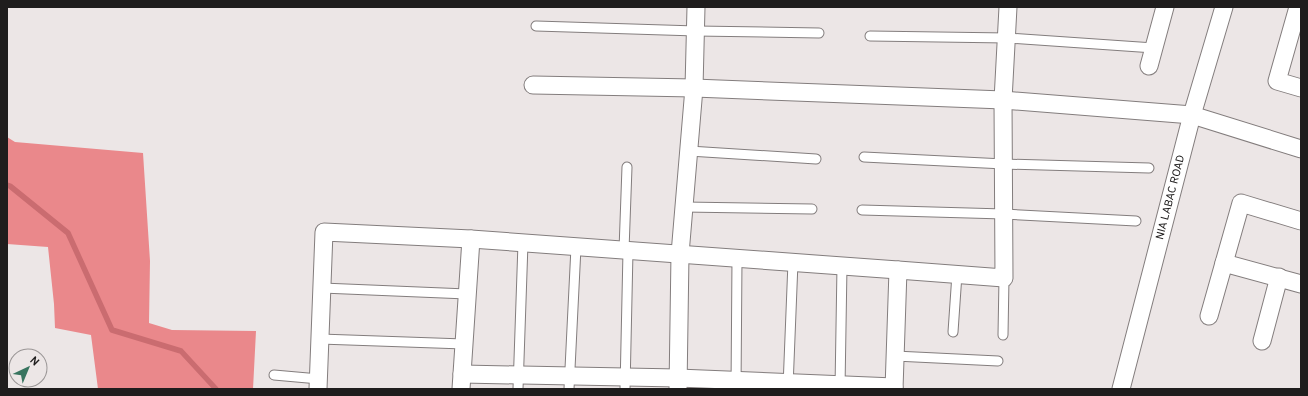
<svg xmlns="http://www.w3.org/2000/svg" width="1308" height="396" font-family="Overpass,sans-serif">
  <style>
    .forest { fill: #ea888b }
    .lines { fill: none; stroke-linecap: round; stroke-linejoin: round }
    .stream { stroke: #ca6c70; stroke-width: 5.5 }
    .lane-casing { stroke: #837d7d; stroke-width: 11 }
    .street-casing { stroke: #837d7d; stroke-width: 19 }
    .lane { stroke: #fff; stroke-width: 9 }
    .street { stroke: #fff; stroke-width: 17 }
    .labels { text-anchor: middle; dominant-baseline: central; stroke-width: 4; stroke-linejoin: round; paint-order: stroke }
    .street-label { font-size: 11px; fill: #1f1d1d; stroke: #ece6e6 }
  </style>
  <rect width="100%" height="100%" fill="#ece6e6"/>
  <polygon class="forest" points="7,137 15,142 143,153 150,261 149,323 172,330 256,331 253,389 98,389 91,335 55,328 54,304 48,247 7,244"/>
  <g class="lines">
    <polyline class="stream" points="7,185 10,186 68,233 112,330 181,351 216,389"/>
    <g class="lane-casing">
      <g id="lane">
        <polyline points="536,26 696,31 819,33"/>
        <polyline points="870,36 1007,38 1154,48"/>
        <polyline points="689,151 816,159"/>
        <polyline points="864,157 1004,164 1149,168"/>
        <polyline points="684,207 812,209"/>
        <polyline points="862,210 1004,214 1136,221"/>
        <polyline points="624,250 627,167"/>
        <polyline points="322,288 467,294"/>
        <polyline points="953,332 957,274"/>
        <polyline points="1003,335 1004,278"/>
        <polyline points="320,339 464,344"/>
        <polyline points="895,356 998,361"/>
        <polyline points="274,375 319,379"/>
        <polyline points="788,387 793,262"/>
        <polyline points="840,388 842,266"/>
        <polyline points="518,389 523,243"/>
        <polyline points="569,389 576,247"/>
        <polyline points="625,389 628,251"/>
        <polyline points="736,389 737,259"/>
      </g>
    </g>
    <g class="street-casing">
      <g id="street">
        <polyline points="1298,7 1277,81 1301,88"/>
        <polyline points="1149,66 1165,7"/>
        <polyline points="533,85 694,88 1003,100 1192,115 1301,149"/>
        <polyline points="1224,263 1301,284"/>
        <polyline points="1209,316 1241,203 1301,221"/>
        <polyline points="1262,341 1279,277"/>
        <polyline points="462,374 678,378 894,387"/>
        <polyline points="318,389 324,232 471,239 898,270"/>
        <polyline points="461,389 471,239"/>
        <polyline points="678,389 680,254 694,88 696,7"/>
        <polyline points="894,389 898,270 1004,278 1003,100 1008,7"/>
        <path id="s1" d="M1121,389L1192,115L1224,7"/>
      </g>
    </g>
    <use href="#lane" class="lane"/>
    <use href="#street" class="street"/>
  </g>
  <g class="labels">
    <g class="street-label">
      <text stroke="none"><textPath href="#s1" startOffset="198">NIA LABAC ROAD</textPath></text>
    </g>
  </g>
  <rect width="1308" height="396" fill="none" stroke="#1f1d1d" stroke-width="16"/>
  <g transform="translate(28 368) rotate(44)"><circle r="19" fill="#ece6e6" stroke="#9a9696"/>
  <path d="M0-3L7 15L0 10L-7 15Z" fill="#38745f"/>
  <text y="-6" font-size="11" font-weight="bold" text-anchor="middle" fill="#1f1d1d">N</text>
  </g>
</svg>
